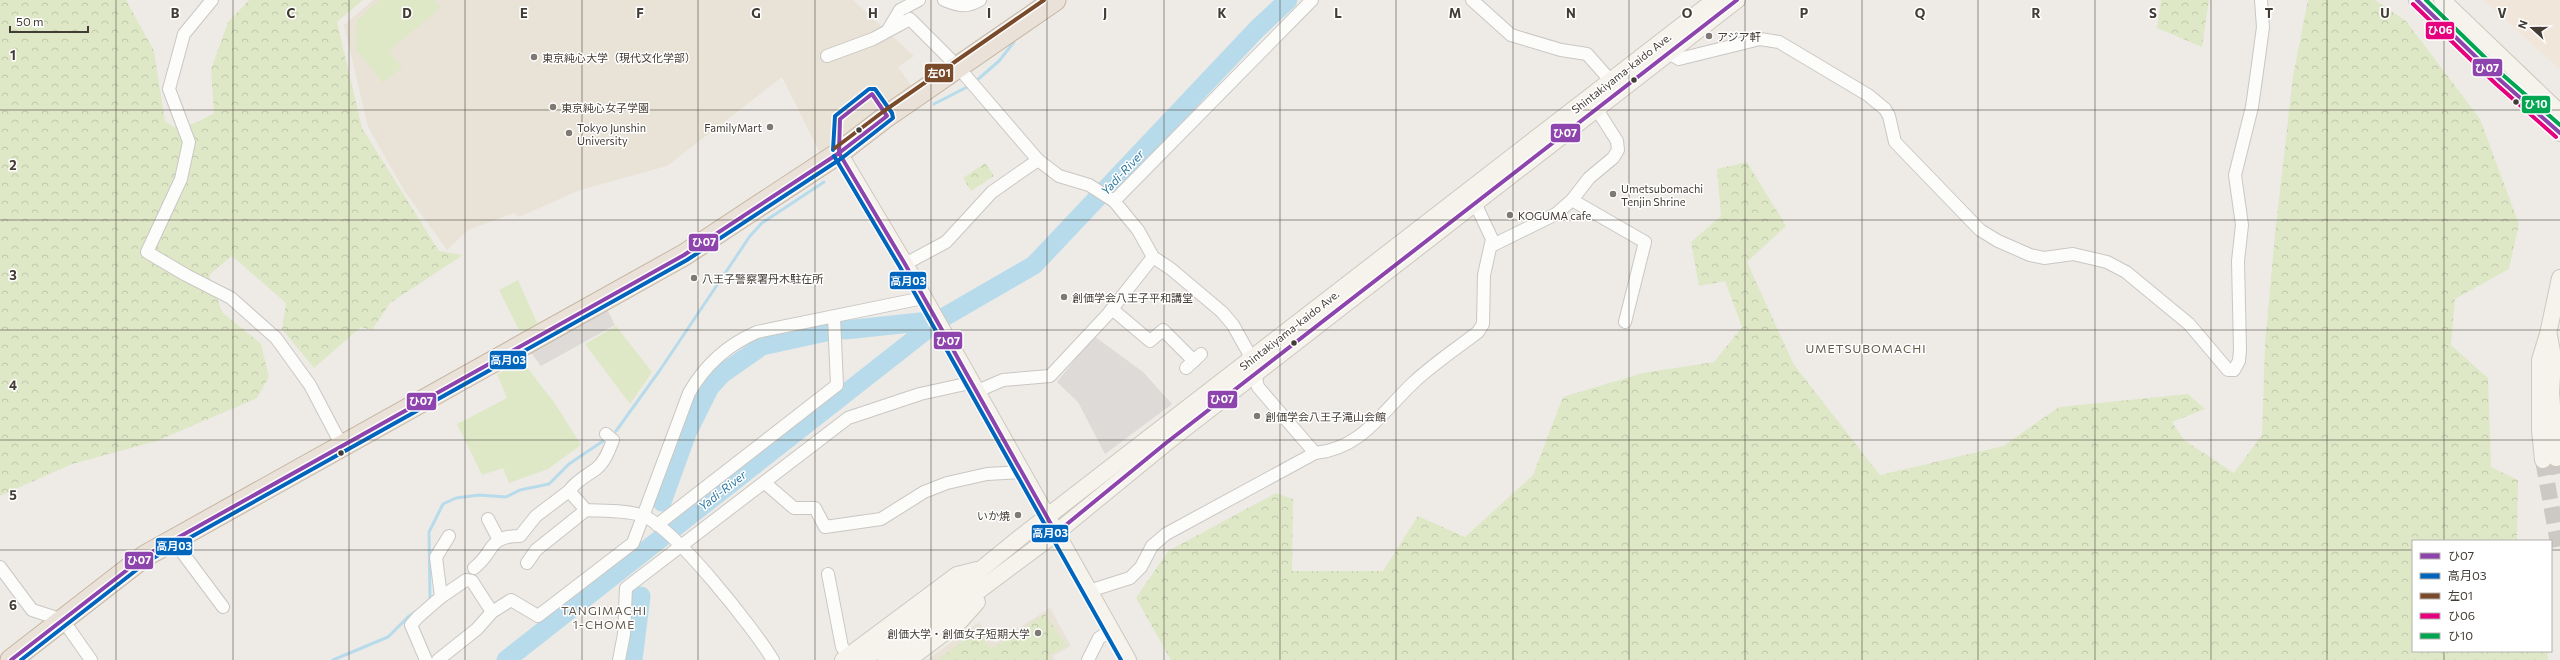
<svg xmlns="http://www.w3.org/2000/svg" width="2560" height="660" font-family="Commissioner,'Noto Sans JP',sans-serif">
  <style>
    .commercial { fill: #f1e6da }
    .education { fill: #e9e2d6 }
    .forest { fill: url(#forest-crowns) }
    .pitch { fill: #dee8c7 }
    .parking { fill: #dddad7 }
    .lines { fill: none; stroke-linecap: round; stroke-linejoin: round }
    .stream { stroke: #b8dbeb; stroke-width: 3 }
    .river { stroke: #b8dbeb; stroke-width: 19 }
    .secondary-tunnel { stroke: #ccc8c3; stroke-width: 16; stroke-dasharray: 16 8; stroke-linecap: butt }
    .street-casing { stroke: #cac7c3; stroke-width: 14 }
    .secondary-casing { stroke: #cdc8be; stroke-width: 18 }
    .highway-casing { stroke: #c5b6a3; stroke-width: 23 }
    .street { stroke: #fcfcfb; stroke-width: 12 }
    .secondary { stroke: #f6f3ed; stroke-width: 16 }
    .highway { stroke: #eae2d8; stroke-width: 21 }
    .bus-1-casing { stroke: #fff; stroke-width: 7 }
    .bus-2-casing { stroke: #fff; stroke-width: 7 }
    .bus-3-casing { stroke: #fff; stroke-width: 7 }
    .bus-4-casing { stroke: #fff; stroke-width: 7 }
    .bus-5-casing { stroke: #fff; stroke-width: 7 }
    .bus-1 { stroke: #8e44ad; stroke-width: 4 }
    .bus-2 { stroke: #0065bd; stroke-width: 4 }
    .bus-3 { stroke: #7a4b2a; stroke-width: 4 }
    .bus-4 { stroke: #e5007d; stroke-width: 4 }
    .bus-5 { stroke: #00a651; stroke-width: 4 }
    .grid { fill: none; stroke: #433c34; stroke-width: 1; stroke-opacity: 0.55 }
    .poi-dot { fill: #7f7973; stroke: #fff; stroke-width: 1.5 }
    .bus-dot { fill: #433c34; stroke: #fff; stroke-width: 1.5 }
    .labels { text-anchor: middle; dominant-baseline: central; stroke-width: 3; stroke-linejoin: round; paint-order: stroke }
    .poi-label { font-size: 11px; fill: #433c34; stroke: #fff; text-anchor: start }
    .street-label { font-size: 11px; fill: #433c34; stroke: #fff }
    .water-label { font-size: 12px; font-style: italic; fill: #307ba2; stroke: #fff }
    .neighbourhood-label { font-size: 12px; letter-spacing: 1px; fill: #65594c; stroke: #fff }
    .grid-label { font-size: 13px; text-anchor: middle; font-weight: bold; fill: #433c34; stroke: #fff; stroke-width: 3; stroke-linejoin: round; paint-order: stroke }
    .line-badge { stroke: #fff; stroke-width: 1.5 }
    .badge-label { font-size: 11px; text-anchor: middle; font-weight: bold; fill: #fff }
  </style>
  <defs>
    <pattern id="forest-crowns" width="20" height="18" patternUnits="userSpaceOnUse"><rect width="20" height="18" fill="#dee8c7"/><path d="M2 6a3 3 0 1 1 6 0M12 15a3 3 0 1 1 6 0" fill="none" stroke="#c0c8ac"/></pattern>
  </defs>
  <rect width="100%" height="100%" fill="#eeebe7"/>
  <polygon class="commercial" points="2484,0 2560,0 2560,70"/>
  <g class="education">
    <polygon points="373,0 853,0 914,56 898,67 913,88 820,153 782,77 667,166 580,190 519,217 514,213 468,230 447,250 405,192 368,127 344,25"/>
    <polygon points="1050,608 1071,646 1053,656 1055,660 927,660 979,622 995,643"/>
  </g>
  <g class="forest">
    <polygon points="0,0 126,0 154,51 165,121 174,127 196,123 214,113 211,69 228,22 249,0 363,0 337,22 362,128 439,251 463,255 390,303 372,330 361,327 314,368 282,329 286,303 232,256 209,275 222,312 261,344 269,377 257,398 157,441 72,464 0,496"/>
    <polygon points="2161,0 2209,0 2202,47 2157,28"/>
    <polygon points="2308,0 2375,0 2406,21 2480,119 2519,224 2509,269 2455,299 2451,345 2488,378 2491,467 2518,480 2517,541 2413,541 2413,651 2547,651 2548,660 1171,660 1136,598 1168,551 1276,493 1293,499 1292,571 1383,571 1418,516 1465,537 1533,475 1563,397 1643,373 1714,362 1742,327 1725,281 1699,286 1691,242 1721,216 1717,169 1747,162 1786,226 1747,262 1794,365 1880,475 2003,446 2059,407 2188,394 2205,409 2172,422 2184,440 2234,473 2262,435 2265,344 2275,234 2293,76"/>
    <polygon points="985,163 994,176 971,191 963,178"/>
    <polygon points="1045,614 1067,646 1049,655 1051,660 938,660 976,631 991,649"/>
  </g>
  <g class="pitch">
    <polygon points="380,0 434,0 441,7 389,51 402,67 383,83 355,48 357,20"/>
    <polygon points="518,280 538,325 522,332 518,328 499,290"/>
    <polygon points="616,326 652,372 630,404 585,344"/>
    <polygon points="523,362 556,405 581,445 548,469 509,483 503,468 482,475 457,424 507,398 497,374"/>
  </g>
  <g class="parking">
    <polygon points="606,307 615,325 541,366 529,350"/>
    <polygon points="1094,336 1143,372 1172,404 1105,454 1078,402 1057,382"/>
  </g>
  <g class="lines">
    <g class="stream">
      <polyline points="976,81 999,61 1014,42"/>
      <polyline points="934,104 969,86"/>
      <polyline points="616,431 660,370 750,236 762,223 824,182"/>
      <polyline points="430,600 429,532 443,504 456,498 479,495 506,497 520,490 549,484 569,464 606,439"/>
      <polyline points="333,660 388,637 409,616 420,609"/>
    </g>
    <g class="river">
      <polyline points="845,330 939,320"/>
      <polyline points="662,502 687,433 710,387 722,374 762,346 826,332"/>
      <polyline points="506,660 939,320 1034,265 1257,29 1288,0"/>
      <polyline points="633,660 641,596"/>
    </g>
    <g class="secondary-tunnel">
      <polyline points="2556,458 2560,480"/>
      <polyline points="2543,460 2560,554"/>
    </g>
    <g class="street-casing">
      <g id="street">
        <polyline points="212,0 184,34 169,89 189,142 181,179 147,252 186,275 231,298 276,338 310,385 342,446"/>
        <path d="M944,0C959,6 966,8 980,0"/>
        <polyline points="1472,0 1511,35 1561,50 1587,54 1610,80"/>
        <polyline points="888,30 900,10 919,0"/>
        <polyline points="1669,53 1679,59 1760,39 1779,42 1868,95 1885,109 1889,116 1895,142 1980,230 1998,241 2030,255 2044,258 2073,254 2107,262 2126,272 2189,324 2228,370 2234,370 2239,361 2240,350 2238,261 2242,225 2235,175 2252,107 2259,57 2263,27 2261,0"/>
        <polyline points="827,56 873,39 910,19 958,67 1038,160 1059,176 1089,185 1114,201 1138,230 1153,257 1171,269 1222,312 1233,325 1252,359 1258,387 1315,453"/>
        <polyline points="1572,200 1645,242 1625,322"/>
        <polyline points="1114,201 1312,0"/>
        <polyline points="1491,246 1556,214 1572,200 1589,178 1613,158 1618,150 1617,141 1596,108"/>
        <polyline points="905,264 946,242 992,192 1038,160"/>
        <polyline points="1112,309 1150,341 1163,330 1194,361"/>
        <polyline points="1186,368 1201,354"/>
        <polyline points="975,392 1003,380 1050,376 1108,314 1153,257"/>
        <path d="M606,434L613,440C609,450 605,462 596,469C586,476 576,481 569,491L586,510C601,511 629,510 643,516C674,527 755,630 773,660"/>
        <polyline points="765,483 794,508 815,508 825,527 881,519 924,492 947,483 987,474 1021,472"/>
        <polyline points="488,519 499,540"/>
        <polyline points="657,525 837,385 834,317"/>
        <polyline points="173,540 223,607"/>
        <polyline points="527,563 536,550 586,510"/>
        <polyline points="0,567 32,610 63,620 91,660"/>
        <path d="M474,568C495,552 487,536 520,536L536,516L569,491"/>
        <polyline points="828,574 842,647 849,656"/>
        <path d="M1089,591L1130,578L1141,567L1152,546L1166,534L1315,453C1361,449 1382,412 1413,383C1433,364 1456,349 1478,332L1483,324L1484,275L1492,239L1475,203"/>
        <polyline points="441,597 466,580 472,581 492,612"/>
        <polyline points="426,660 411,625 418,617 441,597 436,557 449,536"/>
        <path d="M438,660L477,629L492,612L511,600L538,616L633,543L689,393C705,365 727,345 757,332L923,298"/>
        <polyline points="619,660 624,634 626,588 848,418 920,394 970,383"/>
        <polyline points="1088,660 1099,638 1111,630"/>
      </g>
    </g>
    <g class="secondary-casing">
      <g id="secondary">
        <polyline points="2417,0 2500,80 2560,133"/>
        <polyline points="2442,0 2560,113"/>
        <polyline points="839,153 905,264 1128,660"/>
        <polyline points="2549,336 2553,357 2551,393 2556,458"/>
        <polyline points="2543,460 2540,430 2540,360 2548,334 2560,278"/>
        <polyline points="843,660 957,575 977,570"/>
        <polyline points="863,660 936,606 1022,536 1715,0"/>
        <polyline points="886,660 1056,533 1166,443 1737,0"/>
        <polyline points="908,660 961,620 977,602"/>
      </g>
    </g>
    <g class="highway-casing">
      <polyline id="highway" points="11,660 145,556 684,255 839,153 887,116 1055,0"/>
    </g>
    <use href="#street" class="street"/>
    <use href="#secondary" class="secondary"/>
    <use href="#highway" class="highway"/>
    <g class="bus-1-casing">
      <g id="bus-1">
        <polyline points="2417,0 2500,80 2560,133"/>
        <polygon points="872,94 887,116 839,153 840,119"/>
        <polyline points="839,153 905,264 1056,533 1166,443 1737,0"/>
        <polyline points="11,660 145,556 684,255 839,153"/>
      </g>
    </g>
    <g class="bus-2-casing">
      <g id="bus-2">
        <polyline points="834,156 900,267 1121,660"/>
        <polyline points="21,660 148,561 687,260 842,158 893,118 892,113 875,89 869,89 835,116 833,150"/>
      </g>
    </g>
    <g class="bus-3-casing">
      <polyline id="bus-3" points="835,148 884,111 1044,0"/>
    </g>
    <g class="bus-4-casing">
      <polyline id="bus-4" points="2413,4 2496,84 2556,137"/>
    </g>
    <g class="bus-5-casing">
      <polyline id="bus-5" points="2426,0 2504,76 2560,125"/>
    </g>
    <use href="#bus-1" class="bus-1"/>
    <use href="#bus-2" class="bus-2"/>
    <use href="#bus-3" class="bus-3"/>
    <use href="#bus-4" class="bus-4"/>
    <use href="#bus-5" class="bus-5"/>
  </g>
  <path class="grid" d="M116,0V660M233,0V660M349,0V660M465,0V660M582,0V660M698,0V660M815,0V660M931,0V660M1047,0V660M1164,0V660M1280,0V660M1396,0V660M1513,0V660M1629,0V660M1745,0V660M1862,0V660M1978,0V660M2095,0V660M2211,0V660M2327,0V660M2444,0V541M0,110H2560M0,220H2560M0,330H2560M0,440H2560M0,550H2413M2551,550H2560M2444,651V660"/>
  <g class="poi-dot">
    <circle cx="1709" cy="36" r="4"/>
    <circle cx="534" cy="57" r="4"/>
    <circle cx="553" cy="107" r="4"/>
    <circle cx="770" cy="127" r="4"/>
    <circle cx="569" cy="133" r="4"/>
    <circle cx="1613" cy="194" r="4"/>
    <circle cx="1510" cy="215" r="4"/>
    <circle cx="694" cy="278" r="4"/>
    <circle cx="1064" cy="297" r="4"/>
    <circle cx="1257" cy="416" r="4"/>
    <circle cx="1018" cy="515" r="4"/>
    <circle cx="1038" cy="633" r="4"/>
  </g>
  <g class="bus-dot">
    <circle cx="1634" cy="80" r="3.5"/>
    <circle cx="2516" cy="102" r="3.5"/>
    <circle cx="859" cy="130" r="3.5"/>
    <circle cx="1294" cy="343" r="3.5"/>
    <circle cx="341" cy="453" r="3.5"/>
  </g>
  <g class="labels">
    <g class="poi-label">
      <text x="1717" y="36">アジア軒</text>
      <text x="542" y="57">東京純心大学（現代文化学部）</text>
      <text x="561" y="107">東京純心女子学園</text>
      <text x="577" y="127">Tokyo Junshin<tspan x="577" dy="13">University</tspan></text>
      <text x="762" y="127" text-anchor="end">FamilyMart</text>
      <text x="1621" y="188">Umetsubomachi<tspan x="1621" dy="13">Tenjin Shrine</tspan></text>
      <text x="1518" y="215">KOGUMA cafe</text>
      <text x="702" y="278">八王子警察署丹木駐在所</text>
      <text x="1072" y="297">創価学会八王子平和講堂</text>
      <text x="1265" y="416">創価学会八王子滝山会館</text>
      <text x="1010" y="515" text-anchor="end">いか焼</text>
      <text x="1030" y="633" text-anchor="end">創価大学・創価女子短期大学</text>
    </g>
    <g class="street-label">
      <text transform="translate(1621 73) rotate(-38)">Shintakiyama-kaido Ave.</text>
      <text transform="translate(1289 330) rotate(-38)">Shintakiyama-kaido Ave.</text>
    </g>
    <g class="water-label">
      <text transform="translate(1122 172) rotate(-47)">Yadi-River</text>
      <text transform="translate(722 490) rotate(-38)">Yadi-River</text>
    </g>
    <g class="neighbourhood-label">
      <text x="1866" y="348">UMETSUBOMACHI</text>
      <text x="604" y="610">TANGIMACHI<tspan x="604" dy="14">1-CHOME</tspan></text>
    </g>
  </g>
  <g class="grid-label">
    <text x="175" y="18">B</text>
    <text x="291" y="18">C</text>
    <text x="407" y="18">D</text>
    <text x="524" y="18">E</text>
    <text x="640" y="18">F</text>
    <text x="756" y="18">G</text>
    <text x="873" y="18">H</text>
    <text x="989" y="18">I</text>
    <text x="1105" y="18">J</text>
    <text x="1222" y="18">K</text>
    <text x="1338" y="18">L</text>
    <text x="1455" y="18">M</text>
    <text x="1571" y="18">N</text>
    <text x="1687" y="18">O</text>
    <text x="1804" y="18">P</text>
    <text x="1920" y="18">Q</text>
    <text x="2036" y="18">R</text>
    <text x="2153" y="18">S</text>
    <text x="2269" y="18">T</text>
    <text x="2385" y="18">U</text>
    <text x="2502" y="18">V</text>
    <text x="13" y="60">1</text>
    <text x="13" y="170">2</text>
    <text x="13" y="280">3</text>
    <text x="13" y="390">4</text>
    <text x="13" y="500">5</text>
    <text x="13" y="610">6</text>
  </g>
  <g class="line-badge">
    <rect x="2425" y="21" width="30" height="19" rx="4" fill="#e5007d"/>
    <rect x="2472" y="58" width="31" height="19" rx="4" fill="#8e44ad"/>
    <rect x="924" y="63" width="30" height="20" rx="4" fill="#7a4b2a"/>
    <rect x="2521" y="95" width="30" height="19" rx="4" fill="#00a651"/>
    <rect x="1550" y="123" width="31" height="20" rx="4" fill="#8e44ad"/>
    <rect x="688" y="233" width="31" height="19" rx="4" fill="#8e44ad"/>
    <rect x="889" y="271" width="38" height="19" rx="4" fill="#0065bd"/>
    <rect x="933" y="331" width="30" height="19" rx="4" fill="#8e44ad"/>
    <rect x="489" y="350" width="38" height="20" rx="4" fill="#0065bd"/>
    <rect x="1207" y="390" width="31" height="19" rx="4" fill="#8e44ad"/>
    <rect x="406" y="392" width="31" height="19" rx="4" fill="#8e44ad"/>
    <rect x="1031" y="524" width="38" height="19" rx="4" fill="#0065bd"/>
    <rect x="155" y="537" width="38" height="19" rx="4" fill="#0065bd"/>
    <rect x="124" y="551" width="30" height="19" rx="4" fill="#8e44ad"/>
  </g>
  <g class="badge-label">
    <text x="2440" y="34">ひ06</text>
    <text x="2487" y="72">ひ07</text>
    <text x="939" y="77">左01</text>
    <text x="2536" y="108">ひ10</text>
    <text x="1565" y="137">ひ07</text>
    <text x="704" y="246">ひ07</text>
    <text x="908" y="285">高月03</text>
    <text x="948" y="345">ひ07</text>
    <text x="508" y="364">高月03</text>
    <text x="1222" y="403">ひ07</text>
    <text x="421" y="405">ひ07</text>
    <text x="1050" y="537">高月03</text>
    <text x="174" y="550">高月03</text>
    <text x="139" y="564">ひ07</text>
  </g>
  <rect x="2412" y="540" width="140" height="112" fill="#ffffff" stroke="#b4b1ae"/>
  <rect x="2420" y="553" width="20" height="6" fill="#8e44ad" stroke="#b4b1ae"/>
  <text x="2448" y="560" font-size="12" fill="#433c34">ひ07</text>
  <rect x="2420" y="573" width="20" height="6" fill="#0065bd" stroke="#b4b1ae"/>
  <text x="2448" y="580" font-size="12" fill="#433c34">高月03</text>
  <rect x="2420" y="593" width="20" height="6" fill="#7a4b2a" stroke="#b4b1ae"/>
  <text x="2448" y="600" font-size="12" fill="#433c34">左01</text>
  <rect x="2420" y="613" width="20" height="6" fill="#e5007d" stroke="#b4b1ae"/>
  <text x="2448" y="620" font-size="12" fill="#433c34">ひ06</text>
  <rect x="2420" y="633" width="20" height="6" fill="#00a651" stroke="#b4b1ae"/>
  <text x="2448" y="640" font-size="12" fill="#433c34">ひ10</text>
  <g transform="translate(2532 28) rotate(291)" stroke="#ffffff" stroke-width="3" paint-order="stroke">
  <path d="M0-3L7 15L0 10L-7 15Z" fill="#433c34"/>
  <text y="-6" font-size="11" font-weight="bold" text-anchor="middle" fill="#433c34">N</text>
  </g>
  <path d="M10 26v6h78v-6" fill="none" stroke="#433c34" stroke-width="2"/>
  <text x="16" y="26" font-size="12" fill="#433c34" stroke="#ffffff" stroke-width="3" paint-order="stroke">50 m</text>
</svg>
